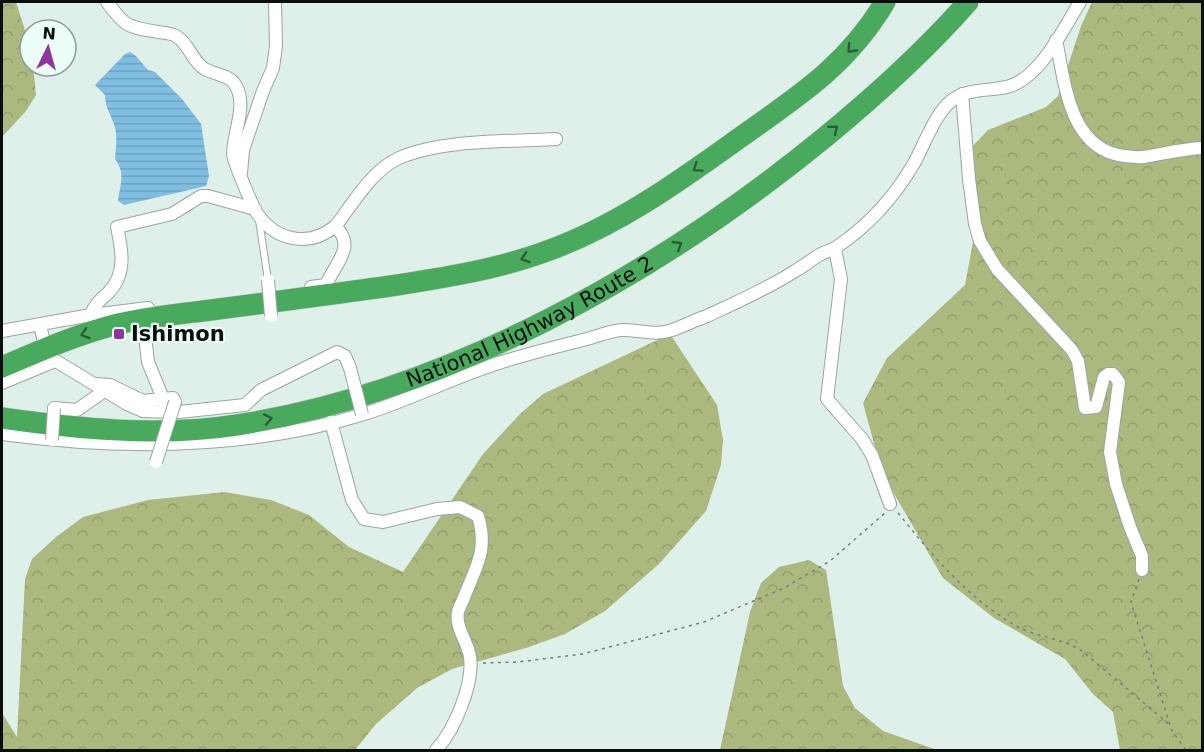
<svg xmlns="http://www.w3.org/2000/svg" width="1204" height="752" font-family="'DejaVu Sans',sans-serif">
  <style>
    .forest { fill: url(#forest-crowns) }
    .water { fill: url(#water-rules) }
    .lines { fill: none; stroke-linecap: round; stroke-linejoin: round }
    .lane-casing { stroke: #97a6a2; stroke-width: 8 }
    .street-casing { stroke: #97a6a2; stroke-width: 14 }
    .highway-casing { stroke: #c9caca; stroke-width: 22 }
    .path { stroke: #75807d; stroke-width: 1.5; stroke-dasharray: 3 4.5; stroke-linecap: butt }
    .lane { stroke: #fff; stroke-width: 6 }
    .street { stroke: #fff; stroke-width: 12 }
    .highway { stroke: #49aa5d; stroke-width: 21 }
    .street-bridge-casing { stroke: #97a6a2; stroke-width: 14; stroke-linecap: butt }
    .street-bridge { stroke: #fff; stroke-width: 12 }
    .oneway { stroke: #2a5c36 }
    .poi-dot { fill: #8f35a0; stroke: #ecfcf7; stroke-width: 2 }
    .labels { text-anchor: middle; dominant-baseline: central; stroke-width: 4.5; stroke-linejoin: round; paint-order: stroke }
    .street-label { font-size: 21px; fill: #0a0f0e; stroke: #ecfcf7 }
    .poi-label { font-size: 21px; font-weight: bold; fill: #0a0f0e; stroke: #ecfcf7; text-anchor: start }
  </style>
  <defs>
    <pattern id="forest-crowns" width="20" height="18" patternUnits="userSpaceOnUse" patternTransform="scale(1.5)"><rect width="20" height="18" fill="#abb97e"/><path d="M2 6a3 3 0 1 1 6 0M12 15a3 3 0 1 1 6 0" fill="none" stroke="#929e6c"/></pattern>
    <pattern id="water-rules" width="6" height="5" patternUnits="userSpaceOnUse" patternTransform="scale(1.5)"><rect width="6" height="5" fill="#80bee1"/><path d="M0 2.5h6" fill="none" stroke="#6da2c0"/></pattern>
  </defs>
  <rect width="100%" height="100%" fill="#dfefea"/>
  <g class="forest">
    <polygon points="2,2 16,2 30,46 30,66 33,66 36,95 26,111 2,137"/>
    <polygon points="1092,2 1202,2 1202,750 1120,750 1113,712 1093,694 1065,659 994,618 943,578 882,473 863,403 887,358 965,285 973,242 968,151 988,130 1046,107 1058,96 1081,26"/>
    <polygon points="670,334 717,405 723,440 721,465 706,511 659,564 605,611 565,634 526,648 452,669 417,688 376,724 355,750 2,750 2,713 17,737 25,579 32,559 56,537 83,517 148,500 225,492 271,500 309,515 349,547 403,572 483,454 520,414 543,394"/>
    <polygon points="809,560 826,570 843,686 855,708 883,731 937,750 720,750 750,612 761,583 779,567"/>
  </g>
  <path class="water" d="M130,52L136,56L148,70L155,72L182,99L201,124L209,176L206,186L124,205L118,201C120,185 126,173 115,159C116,147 118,136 114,124C110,114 105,106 105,95L95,85L125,54Z"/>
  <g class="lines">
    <g class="lane-casing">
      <polyline id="lane" points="259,220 268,280"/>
    </g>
    <g class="street-casing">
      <g id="street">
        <path d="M107,2C125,27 128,27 158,32C164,33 171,33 176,36C189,44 191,58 202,67C210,74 227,74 234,83C249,103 233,132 233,154C233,160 254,211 259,216C277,241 310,247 334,227C340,222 344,214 348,209C362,190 377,168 399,158C442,139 508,142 556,139"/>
        <path d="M1056,40C1065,83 1069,149 1124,156C1130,156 1137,158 1143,157C1163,154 1182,149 1202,148"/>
        <polyline points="962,94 969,179 975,224 980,241 997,269 1072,350 1078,361 1085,408 1096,407 1104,377 1108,374 1113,374 1119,382 1110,452 1116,484 1130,527 1142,556 1142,570"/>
        <polyline points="241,173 243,150 263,91 273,68 276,46 275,2"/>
        <polyline points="835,249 841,279 827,399 862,439 872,455 890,504"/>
        <path d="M311,287L326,285C335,263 357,247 335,226"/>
        <path d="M91,315C94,305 100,300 108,293C127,274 122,250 117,227L172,214L201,196H208L255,209"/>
        <polyline points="143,319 148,362 164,401"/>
        <polyline points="40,325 43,338"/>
        <polyline points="2,331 91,315 148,308"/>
        <polyline points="51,358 127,404 143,411 179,412 245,405 261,390 337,352 345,356 350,368"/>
        <polyline points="2,383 55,361"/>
        <polyline points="95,384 110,385 143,401 173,398 175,402"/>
        <polyline points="54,408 77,410 104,391"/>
        <path d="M331,422L352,500L364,519L383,522L437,509L460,507L478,516C488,549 477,565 465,595C463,601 459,607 458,612C455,628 468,642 470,657C474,684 454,731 436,750"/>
        <path d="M2,434C122,450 247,450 364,414C416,398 463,372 515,358C539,351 563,345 587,339C598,336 612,330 623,330C640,330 656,336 672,330C684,326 695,320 707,316C737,302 767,289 795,271C804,266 812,259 821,254C827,251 833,250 838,246C869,225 894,197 913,165C924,146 934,115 951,101C968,87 990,92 1010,86C1041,76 1064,28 1080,2"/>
      </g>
    </g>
    <g class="highway-casing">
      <g id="highway">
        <path d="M2,367C39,351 78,334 118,324C148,317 180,314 211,310C273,302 335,294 397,285C448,277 499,269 547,251C617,226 678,182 738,139C797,97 847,66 885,2"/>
        <path id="s1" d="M2,418C79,429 159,437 237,425C449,392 660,272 824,138C875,96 925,51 968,2"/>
      </g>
    </g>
    <g class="path">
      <path d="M898,513C933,556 968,599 1018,627C1039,638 1063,638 1082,651L1169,724"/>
      <polyline points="1139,579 1131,602 1134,612 1172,731 1186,750"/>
      <polyline points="483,663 518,662 583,654 704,622 784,588 830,561 885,513"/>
    </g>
    <use href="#lane" class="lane"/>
    <use href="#street" class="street"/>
    <use href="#highway" class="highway"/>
    <g class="street-bridge-casing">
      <g id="street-bridge">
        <polyline points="268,280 271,316"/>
        <polyline points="350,368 362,414"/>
        <polyline points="52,440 54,408"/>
        <polyline points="156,462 175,402"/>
      </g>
    </g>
    <use href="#street-bridge" class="street-bridge"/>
  </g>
  <defs><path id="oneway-chevron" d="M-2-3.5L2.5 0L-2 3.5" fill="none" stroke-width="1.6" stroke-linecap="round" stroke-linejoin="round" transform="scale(1.5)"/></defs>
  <g class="oneway">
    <use href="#oneway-chevron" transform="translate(851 49) rotate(132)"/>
    <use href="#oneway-chevron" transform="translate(834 129) rotate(-40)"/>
    <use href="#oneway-chevron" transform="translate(697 168) rotate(145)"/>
    <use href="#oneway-chevron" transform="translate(678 245) rotate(-32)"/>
    <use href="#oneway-chevron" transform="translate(525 258) rotate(162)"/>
    <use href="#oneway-chevron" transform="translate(85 334) rotate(162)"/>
    <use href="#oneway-chevron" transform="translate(268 419) rotate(-11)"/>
  </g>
  <rect class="poi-dot" x="113" y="328" width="12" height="12" rx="3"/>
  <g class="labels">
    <g class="street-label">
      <text stroke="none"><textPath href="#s1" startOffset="548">National Highway Route 2</textPath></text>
    </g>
    <g class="poi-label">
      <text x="131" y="334">Ishimon</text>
    </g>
  </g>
  <rect width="1204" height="752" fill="none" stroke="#0a0f0e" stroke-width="6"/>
  <g transform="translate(48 48) rotate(5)"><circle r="28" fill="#ecfcf7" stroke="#929d9a" stroke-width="1.5"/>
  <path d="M0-4.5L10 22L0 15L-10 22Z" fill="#8f35a0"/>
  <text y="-9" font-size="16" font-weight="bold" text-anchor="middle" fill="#0a0f0e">N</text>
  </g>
</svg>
